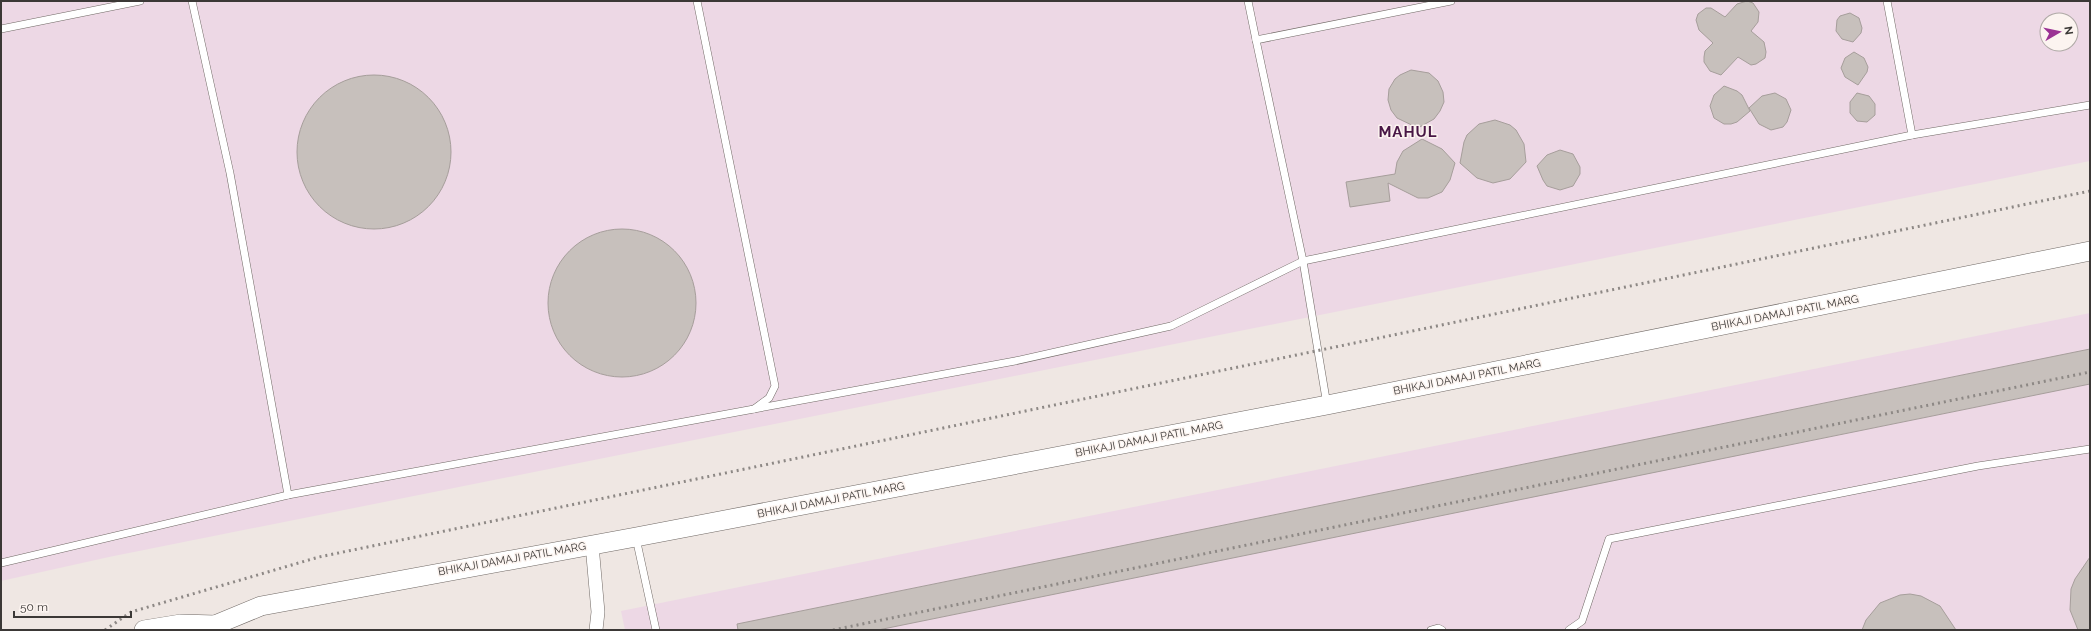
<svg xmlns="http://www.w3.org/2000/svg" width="2091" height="631" font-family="Raleway,sans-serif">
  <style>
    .industrial { fill: #edd8e5; fill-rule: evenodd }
    .building { fill: #c7c0bc; stroke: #a69e9b }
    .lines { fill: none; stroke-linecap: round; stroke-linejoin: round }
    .lane-casing { stroke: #706965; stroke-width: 8 }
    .street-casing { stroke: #706965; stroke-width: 14 }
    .secondary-casing { stroke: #706965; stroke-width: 20 }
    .lane { stroke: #fff; stroke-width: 7 }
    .street { stroke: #fff; stroke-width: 13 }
    .secondary { stroke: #fff; stroke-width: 19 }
    .rail { stroke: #8d8885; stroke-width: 3; stroke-dasharray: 2 4; stroke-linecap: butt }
    .labels { text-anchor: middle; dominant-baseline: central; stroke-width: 3; stroke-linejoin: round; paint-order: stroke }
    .street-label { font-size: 11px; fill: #3b3836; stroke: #fcf4f0 }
    .district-label { font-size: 15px; font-weight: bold; letter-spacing: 1px; fill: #481645; stroke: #fcf4f0 }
  </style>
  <rect width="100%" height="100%" fill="#efe7e3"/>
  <g class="industrial">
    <path d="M1,1H2090V161L109,557L1,581ZM2047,20H2071V44H2047Z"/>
    <polygon points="2090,313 2090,630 625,630 621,611"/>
  </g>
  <g class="building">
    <polygon points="1747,1 1753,3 1759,12 1758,22 1751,31 1764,42 1766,52 1765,58 1756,64 1751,65 1738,57 1721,75 1710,71 1704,62 1704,57 1705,51 1713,43 1699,30 1696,20 1698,14 1706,8 1711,8 1725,17 1737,4"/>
    <polygon points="1850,13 1859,18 1862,28 1861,33 1853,42 1842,39 1836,31 1837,20 1840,16"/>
    <polygon points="1854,52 1864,58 1868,67 1867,72 1858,85 1845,77 1841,68 1845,58"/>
    <polygon points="1411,70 1429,73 1438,81 1443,92 1444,102 1440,111 1434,119 1418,128 1397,118 1391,110 1388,100 1389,89 1395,79 1400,75"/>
    <circle cx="374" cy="152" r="77"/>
    <polygon points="1724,86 1737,91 1742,95 1750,111 1737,122 1731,124 1724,124 1714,118 1710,106 1714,95"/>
    <polygon points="1775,93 1786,99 1791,110 1787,122 1783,127 1771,130 1759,124 1749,108 1762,96"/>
    <polygon points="1857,93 1869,96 1875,104 1875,115 1867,122 1857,121 1850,113 1850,102"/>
    <polygon points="1495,120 1510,125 1516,130 1524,144 1526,162 1510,179 1493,183 1477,178 1460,163 1464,142 1467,135 1479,124"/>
    <polygon points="1422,139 1442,149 1455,163 1450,180 1442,192 1428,198 1418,198 1388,183 1390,201 1350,207 1346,182 1395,174 1397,162 1403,151"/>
    <polygon points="1560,150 1573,154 1580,167 1580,174 1573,186 1560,190 1547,186 1543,180 1537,166 1547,155"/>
    <circle cx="622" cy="303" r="74"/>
    <polygon points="2090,349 2090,384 878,630 738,630 737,624"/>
    <polygon points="2090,557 2090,630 2078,630 2070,610 2071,589 2075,579"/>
    <polygon points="1910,594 1921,596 1940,606 1956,630 1862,630 1866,620 1880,603 1900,595"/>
  </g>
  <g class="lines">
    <g class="lane-casing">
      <g id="lane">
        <polyline points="192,1 230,173 288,495"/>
        <polyline points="1248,1 1256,40 1451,1"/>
        <polyline points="1887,1 1912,135"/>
        <polyline points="1,29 140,1"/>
        <polyline points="1256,40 1303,261 1327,405"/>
        <polyline points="754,409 1015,361 1171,326 1303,261 1912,135 2090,105"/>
        <polyline points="636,538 656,630"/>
        <polyline points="1,563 288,495 754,409 769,398 775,386 697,1"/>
        <polyline points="1431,630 1438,628 1442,630"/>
        <polyline points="1569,630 1582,621 1609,539 1978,466 2090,449"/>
      </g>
    </g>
    <g class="street-casing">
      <polyline id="street" points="592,545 598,612 596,630"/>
    </g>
    <g class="secondary-casing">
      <g id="secondary">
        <polyline points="144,630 181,624 215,625"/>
        <polyline points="212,630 215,625 261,606 636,537 1327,405 2090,251"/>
      </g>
    </g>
    <use href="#lane" class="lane"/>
    <use href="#street" class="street"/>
    <use href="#secondary" class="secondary"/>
    <g class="rail">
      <polyline points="105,630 131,612 319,557 2090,191"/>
      <polyline points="833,630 2090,372"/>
    </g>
  </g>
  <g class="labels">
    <g class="street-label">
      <text transform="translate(1785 313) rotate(-11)">BHIKAJI DAMAJI PATIL MARG</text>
      <text transform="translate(1467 377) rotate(-11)">BHIKAJI DAMAJI PATIL MARG</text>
      <text transform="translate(1149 439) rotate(-11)">BHIKAJI DAMAJI PATIL MARG</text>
      <text transform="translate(831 500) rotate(-11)">BHIKAJI DAMAJI PATIL MARG</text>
      <text transform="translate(512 559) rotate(-10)">BHIKAJI DAMAJI PATIL MARG</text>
    </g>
    <g class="district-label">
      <text x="1408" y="132">MAHUL</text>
    </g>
  </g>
  <rect width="2091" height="631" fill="none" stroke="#3b3836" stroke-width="4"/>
  <g transform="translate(2059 32) rotate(81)"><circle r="19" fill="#fcf4f0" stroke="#afa9a6"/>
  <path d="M0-3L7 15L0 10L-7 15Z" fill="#9b3294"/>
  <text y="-6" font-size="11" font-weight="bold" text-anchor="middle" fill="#3b3836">N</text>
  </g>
  <path d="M14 611v6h117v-6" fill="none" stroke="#3b3836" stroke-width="2"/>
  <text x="20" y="611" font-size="12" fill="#3b3836" stroke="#fcf4f0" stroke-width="3" paint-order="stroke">50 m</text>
</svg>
